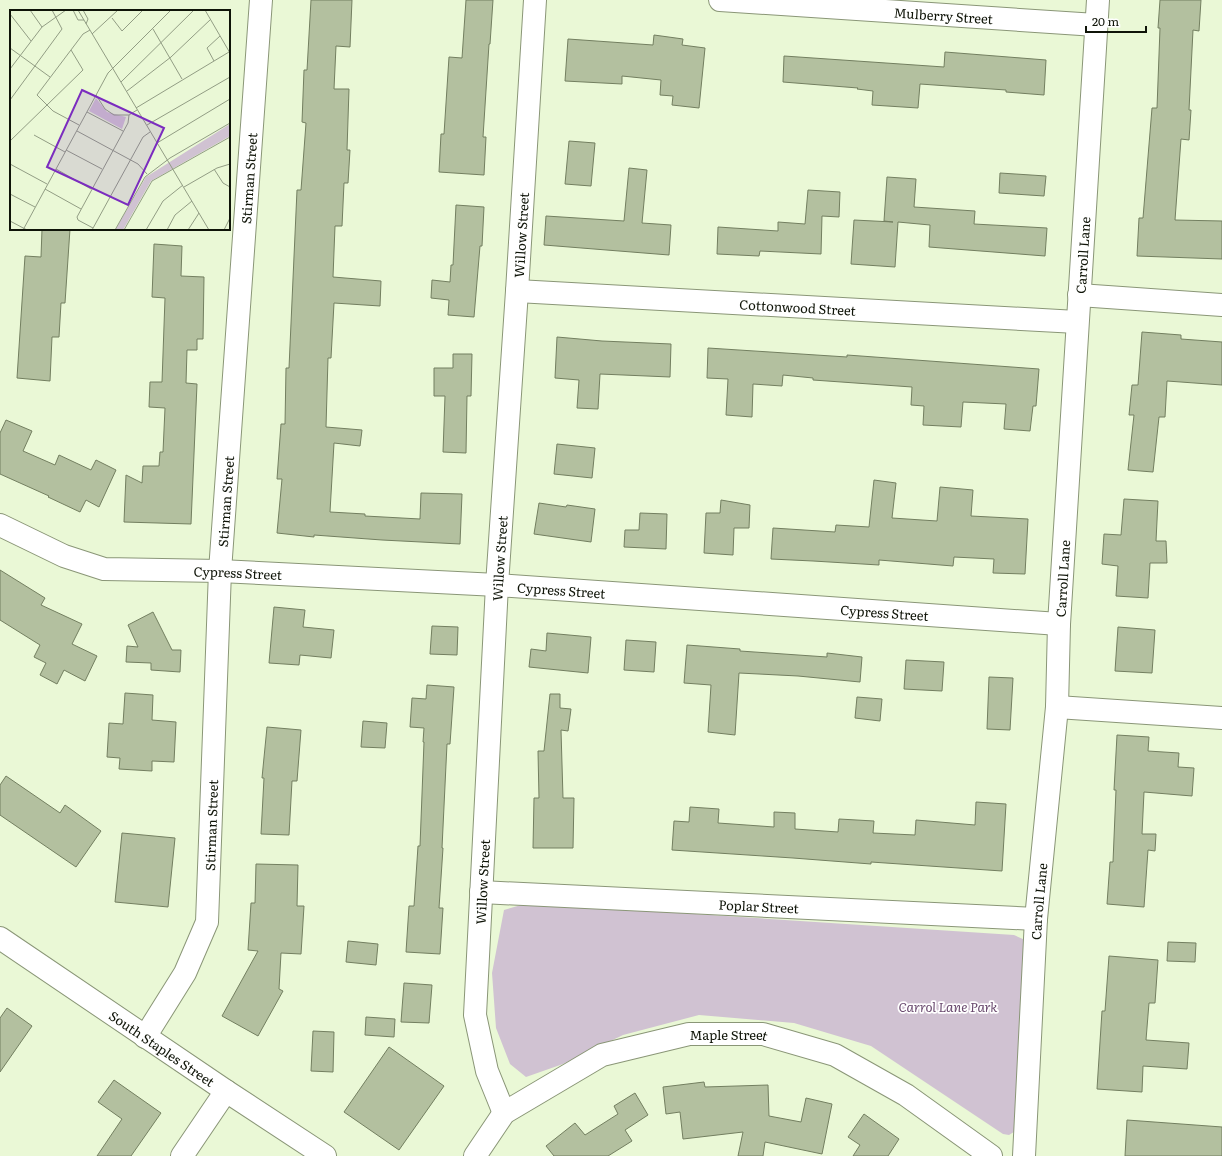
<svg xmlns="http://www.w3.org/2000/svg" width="1222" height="1156" font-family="Literata,serif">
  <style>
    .green { fill: #d0c2d2 }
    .building { fill: #b3c09f; stroke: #737f60 }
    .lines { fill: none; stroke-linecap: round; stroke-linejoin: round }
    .minor-casing { stroke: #8a9677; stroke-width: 24 }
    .major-casing { stroke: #8a9677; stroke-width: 24 }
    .minor { stroke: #fff; stroke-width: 22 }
    .major { stroke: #fff; stroke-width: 22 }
    .labels { text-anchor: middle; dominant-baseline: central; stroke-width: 3.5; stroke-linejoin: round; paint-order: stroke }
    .street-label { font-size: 13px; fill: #0f1408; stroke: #fff }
    .park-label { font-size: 13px; font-style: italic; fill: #68486d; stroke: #fff }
    .inset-road { fill: none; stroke: #929d84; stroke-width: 1 }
    .view { fill: #7b2cbf; fill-opacity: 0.15; stroke: #7b2cbf; stroke-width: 2 }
    .inset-edge { fill: none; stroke: #0f1408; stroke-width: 2 }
  </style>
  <rect width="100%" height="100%" fill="#eaf8d6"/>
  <polygon class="green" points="528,903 1014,935 1025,940 1017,1130 1009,1135 1003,1134 871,1046 794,1023 699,1015 623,1035 563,1064 526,1077 510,1064 496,1028 492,973 504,910"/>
  <g class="building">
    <polygon points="311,0 352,0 350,47 336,46 334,89 349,89 347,150 350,150 348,183 344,183 342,226 335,226 333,277 381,281 380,306 334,303 331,358 328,358 326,427 362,430 360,446 334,443 330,512 365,514 365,516 420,519 421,493 462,494 460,544 382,540 314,535 314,537 277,533 282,479 277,479 281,424 285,424 286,368 289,368 297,190 301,190 306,123 302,122 304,70 307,70"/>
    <polygon points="466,0 493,0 490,44 489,44 483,137 486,137 484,175 439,172 441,134 444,134 449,57 462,58"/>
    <polygon points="1160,0 1201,0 1199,31 1193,30 1189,110 1191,110 1189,140 1181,139 1175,220 1222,221 1222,259 1137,256 1139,218 1143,218 1152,108 1157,108 1160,28 1158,28"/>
    <polygon points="654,35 683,39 682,45 705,48 699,108 672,105 673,96 660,95 661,80 622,76 622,84 565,81 568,39 653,45"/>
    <polygon points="945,52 1046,60 1044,95 1006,92 1006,90 920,84 918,108 872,105 873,91 857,89 858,88 783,82 784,56 944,67"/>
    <polygon points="569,141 595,143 591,186 565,184"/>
    <polygon points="629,168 647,170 642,223 671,225 669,255 544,245 546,216 624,221"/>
    <polygon points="1000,173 1046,176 1044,196 999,193"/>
    <polygon points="887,177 916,179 914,207 975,211 974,224 1047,228 1045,256 929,247 930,225 898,222 895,267 851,264 854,220 893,222 884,221"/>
    <polygon points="808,190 840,192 839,217 822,216 821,254 760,251 759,256 717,254 718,227 778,231 778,222 805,224"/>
    <polygon points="456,205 484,207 482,246 480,246 474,317 448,315 449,300 431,298 432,280 450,282 451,265 453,265"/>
    <polygon points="42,229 70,229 65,303 61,303 59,337 52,337 50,381 17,378 25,256 41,257"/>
    <polygon points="154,244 182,246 181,276 204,277 203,339 197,339 197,350 187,350 186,383 197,384 191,524 124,522 126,475 142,483 143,466 159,466 160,452 163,452 165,408 149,407 150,382 162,382 165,298 152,297"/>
    <polygon points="1142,332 1181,335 1181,339 1222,342 1222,385 1167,381 1165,417 1159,417 1153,472 1128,470 1134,415 1129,415 1132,385 1138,385"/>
    <polygon points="557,337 602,341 671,344 670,377 600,374 598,409 577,408 579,380 555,378"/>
    <polygon points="708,348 847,357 847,355 1039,369 1036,406 1033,406 1030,431 1004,429 1006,404 963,402 961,427 923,425 924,406 911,405 912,387 813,380 813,378 783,375 782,386 753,384 752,417 726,415 728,379 707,378"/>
    <polygon points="453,354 472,354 471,396 467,396 466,453 443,452 445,396 434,396 434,368 453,368"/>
    <polygon points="6,420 32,431 23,451 55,465 59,455 91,470 96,460 116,470 99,507 86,500 80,512 48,497 49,496 0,474 0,433"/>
    <polygon points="557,444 595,448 592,478 554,474"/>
    <polygon points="874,480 896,483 892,518 937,521 940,487 973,490 971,516 1028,519 1025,574 993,573 994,559 954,557 953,566 879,560 879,565 813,561 771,559 773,528 835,532 836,525 869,527"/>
    <polygon points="1124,499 1158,501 1156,541 1166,541 1167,563 1150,563 1148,598 1116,596 1118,566 1102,564 1104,534 1121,535"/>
    <polygon points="721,500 750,505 749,528 734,528 733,555 704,553 706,513 720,513"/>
    <polygon points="539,503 566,507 567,505 595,509 591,542 534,534"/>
    <polygon points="640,513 667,514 666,549 624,547 625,530 639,530"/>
    <polygon points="0,570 45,598 41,605 82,624 72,644 97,656 85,681 64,670 57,684 40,675 46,663 34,657 40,645 0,620"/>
    <polygon points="274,607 305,610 303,627 334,630 331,658 300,655 299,665 269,663"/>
    <polygon points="153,612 172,650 181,650 180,672 151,670 151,663 126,662 127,646 138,647 128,625"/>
    <polygon points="432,626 458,627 457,655 430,654"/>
    <polygon points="1118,627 1155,630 1152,673 1115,671"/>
    <polygon points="547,633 591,637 588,673 529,667 531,649 546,651"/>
    <polygon points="626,640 656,642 654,672 624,670"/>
    <polygon points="687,645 740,649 740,651 827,657 827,653 862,657 860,682 798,676 739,673 735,735 708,732 711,685 684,683"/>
    <polygon points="906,660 944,662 942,691 904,689"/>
    <polygon points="989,677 1013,678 1010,730 987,729"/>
    <polygon points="427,685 454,687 450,744 447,744 442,848 443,848 439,908 443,908 440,954 406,952 409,906 414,906 418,846 420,846 424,742 423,742 424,728 410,727 412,698 426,699"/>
    <polygon points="125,693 153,695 152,720 176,722 174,762 152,761 152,771 119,769 120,758 107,757 109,723 123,724"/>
    <polygon points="550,694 560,694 560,708 571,709 568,731 561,730 563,798 574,798 573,848 533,848 534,798 539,798 538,751 544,751"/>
    <polygon points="857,697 882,699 880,721 855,718"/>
    <polygon points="363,721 387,723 385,748 361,747"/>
    <polygon points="267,727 301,730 297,781 292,781 289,835 261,834 264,778 262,778"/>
    <polygon points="1117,735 1149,737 1148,751 1179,753 1178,767 1194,768 1192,796 1144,792 1142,834 1156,834 1155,851 1148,850 1144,907 1107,904 1110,862 1113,862 1116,790 1114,790"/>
    <polygon points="6,776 60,813 65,805 101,831 76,867 0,815 0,785"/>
    <polygon points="976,802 1006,804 1002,871 871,862 871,864 793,858 672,850 674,821 689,822 690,807 719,809 718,823 774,827 774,812 795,813 795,829 838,832 839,819 874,821 873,833 915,835 916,820 975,825"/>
    <polygon points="122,833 175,838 168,907 115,902"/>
    <polygon points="256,864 298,865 297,906 304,906 301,954 281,953 279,989 283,991 258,1036 222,1016 258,951 248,950 251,903 255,903"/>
    <polygon points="348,941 378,944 376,965 346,962"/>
    <polygon points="1168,942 1196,943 1195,962 1167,961"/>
    <polygon points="1109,956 1158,960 1155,1003 1149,1003 1146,1040 1189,1043 1187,1069 1143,1066 1142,1092 1097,1089 1102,1011 1105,1011"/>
    <polygon points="404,983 432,985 429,1023 401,1022"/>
    <polygon points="7,1008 32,1026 0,1072 0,1018"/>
    <polygon points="366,1017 395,1019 394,1037 365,1035"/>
    <polygon points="313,1031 334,1032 333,1072 311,1071"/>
    <polygon points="389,1047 444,1086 399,1150 344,1112"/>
    <polygon points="114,1080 161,1113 131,1156 97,1156 122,1119 98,1102"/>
    <polygon points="704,1082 705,1087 768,1085 769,1116 801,1122 806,1098 832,1104 822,1154 765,1142 763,1156 738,1156 743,1132 683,1139 680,1112 666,1114 663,1087"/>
    <polygon points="635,1093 648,1115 625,1130 632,1141 608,1156 554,1156 546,1146 575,1123 585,1135 618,1114 614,1106"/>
    <polygon points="864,1114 899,1139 888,1156 853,1156 860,1145 848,1137"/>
    <polygon points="1127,1120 1222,1127 1222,1156 1125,1156"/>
  </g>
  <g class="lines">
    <g class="minor-casing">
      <g id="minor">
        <path id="s1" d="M720,0L1096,25"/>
        <path id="s2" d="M517,291L1077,322"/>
        <polyline points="1079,295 1222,305"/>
        <path id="s3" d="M0,525L64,556L104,569L220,571L497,585L1059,624"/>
        <polyline points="1057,707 1222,718"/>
        <path id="s4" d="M481,892L1036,919"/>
        <path id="s5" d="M145,1037L185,973L207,922L220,571L261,0"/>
        <path id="s6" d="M504,1113L487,1071L475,1015L497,585L517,291L535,0"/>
        <polyline points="182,1156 226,1091"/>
        <path id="s7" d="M475,1156L504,1113L602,1055L689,1034H763L835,1055L906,1095L991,1156"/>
        <path id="s8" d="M1024,1156L1036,919L1057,707L1059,624L1098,0"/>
      </g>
    </g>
    <g class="major-casing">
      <g id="major">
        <path id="s9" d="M0,938L226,1091L325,1156"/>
      </g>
    </g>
    <use href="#minor" class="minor"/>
    <use href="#major" class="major"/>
  </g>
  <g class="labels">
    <g class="street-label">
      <text stroke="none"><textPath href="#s1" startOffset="224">Mulberry Street</textPath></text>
      <text stroke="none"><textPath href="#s5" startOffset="876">Stirman Street</textPath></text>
      <text stroke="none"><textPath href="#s6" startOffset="884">Willow Street</textPath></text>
      <text stroke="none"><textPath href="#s8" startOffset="903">Carroll Lane</textPath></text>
      <text stroke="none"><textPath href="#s2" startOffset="281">Cottonwood Street</textPath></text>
      <text stroke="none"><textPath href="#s5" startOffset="552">Stirman Street</textPath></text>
      <text stroke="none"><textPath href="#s6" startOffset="560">Willow Street</textPath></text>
      <text stroke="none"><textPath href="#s3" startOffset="247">Cypress Street</textPath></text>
      <text stroke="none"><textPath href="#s8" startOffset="579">Carroll Lane</textPath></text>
      <text stroke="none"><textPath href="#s3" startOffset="571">Cypress Street</textPath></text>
      <text stroke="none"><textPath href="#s3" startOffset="895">Cypress Street</textPath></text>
      <text stroke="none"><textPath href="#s5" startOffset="228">Stirman Street</textPath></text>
      <text stroke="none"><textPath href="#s6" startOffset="236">Willow Street</textPath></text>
      <text stroke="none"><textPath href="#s8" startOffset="255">Carroll Lane</textPath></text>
      <text stroke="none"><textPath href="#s4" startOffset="278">Poplar Street</textPath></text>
      <text stroke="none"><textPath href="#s7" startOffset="295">Maple Street</textPath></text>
      <text stroke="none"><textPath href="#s9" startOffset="196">South Staples Street</textPath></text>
    </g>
    <g class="park-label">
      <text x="948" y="1006">Carrol Lane Park</text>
    </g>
  </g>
  <g transform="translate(10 10)">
    <rect width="220" height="220" fill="#eaf8d6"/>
    <path d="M86,88L97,102L116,107L112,119L79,101ZM220,114V126L141,171L113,220H105L136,167Z" fill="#d0c2d2"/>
    <path class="inset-road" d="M20,0L32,17M63,0L68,10H74M68,0L199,220M73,0L78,9L76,14M195,0L220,43M0,4L21,31M102,8L112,21L133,0M143,19L172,69M82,24L108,0M0,38L40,67M204,51L197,38L210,26M0,59L32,17L56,0M111,72L184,0M117,81L161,47L201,9M86,85L95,99L104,105H119L127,100M0,90L52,19L42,0M126,98L219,42M77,102L113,121M69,115L43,101L27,85L73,24L80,20M137,115L220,67M67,121L128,154L137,164M24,125L55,142M0,131L73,60L61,40M147,133L220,89M56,140L92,159M0,154L37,174M46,159L81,179M204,159L213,173L220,177M174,177L207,158L220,154M35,179L71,199M0,184L25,197M0,211L17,220M83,218L68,210L67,207L118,113L119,105M13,220L98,63L161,0M82,220L133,127L140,122M105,220L135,167L160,148L220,113M114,220L142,171L220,127M136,220L153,191L173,175M157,220L165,205L182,191M178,220L189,203M214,220L220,208"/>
    <path class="view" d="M72,80L154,118L118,195L37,157Z"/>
    <rect width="220" height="220" class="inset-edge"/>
  </g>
  <path d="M1086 26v6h60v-6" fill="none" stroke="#0f1408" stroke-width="2"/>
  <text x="1092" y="26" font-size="12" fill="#0f1408" stroke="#ffffff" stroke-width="3" paint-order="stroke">20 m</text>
</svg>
